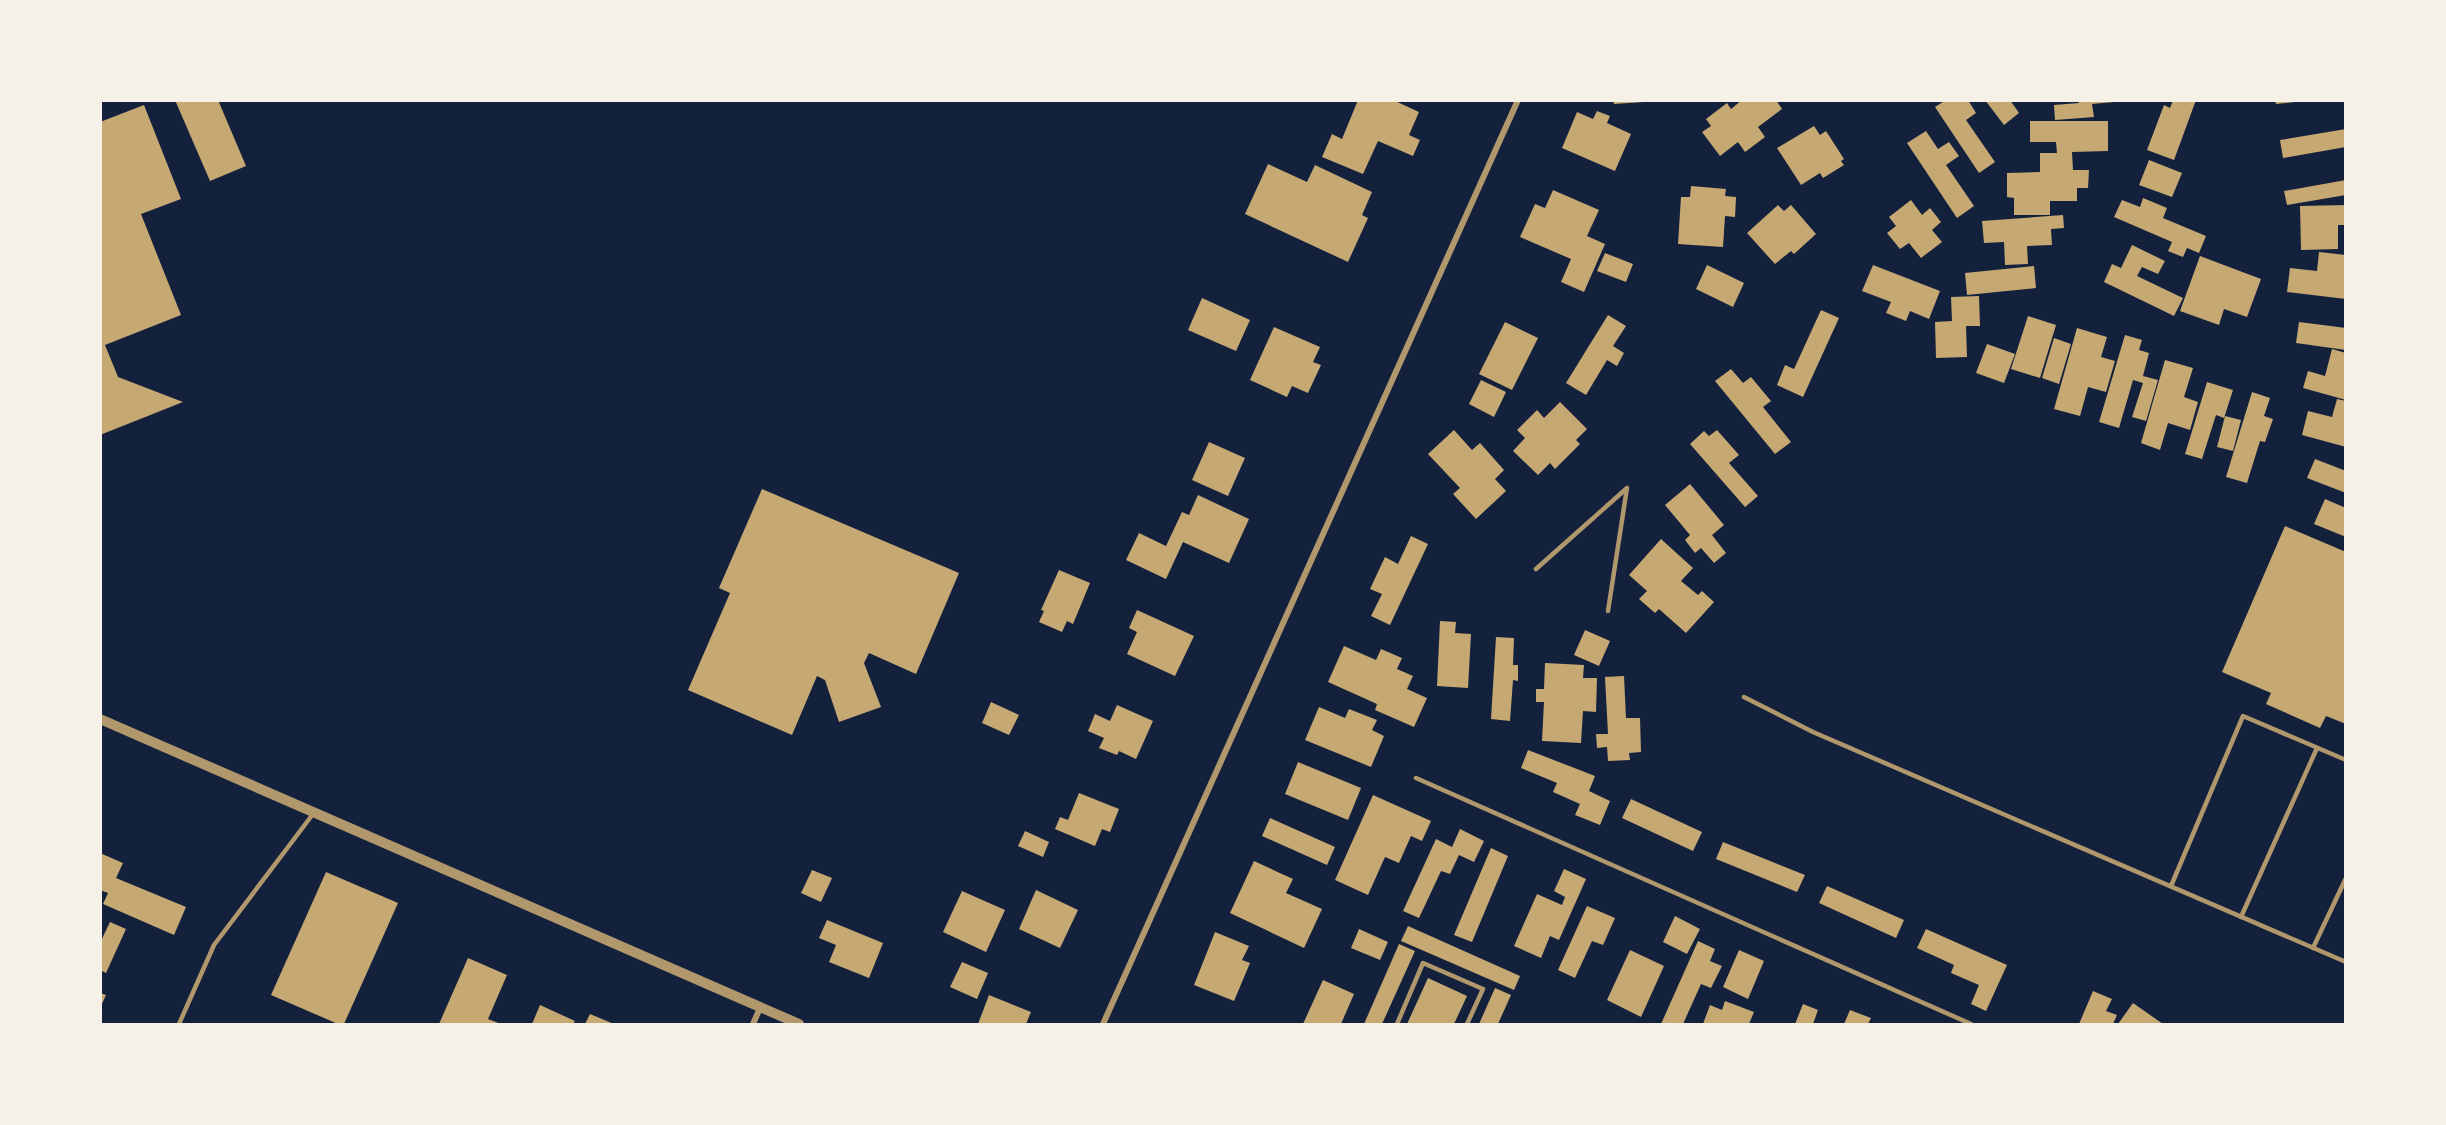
<svg xmlns="http://www.w3.org/2000/svg" width="2446" height="1125" font-family="Quicksand,sans-serif">
  <style>
    .building { fill: #c6a872 }
    .lines { fill: none; stroke-linecap: round; stroke-linejoin: round }
    .service { stroke: #b1986c; stroke-width: 4.5 }
    .minor { stroke: #b1986c; stroke-width: 6 }
    .tertiary { stroke: #b1986c; stroke-width: 10 }
  </style>
  <rect width="100%" height="100%" fill="#14213d"/>
  <g class="building">
    <polygon points="175,100 218,100 246,166 210,181"/>
    <polygon points="1358,100 1393,100 1419,112 1409,135 1420,140 1413,156 1378,141 1363,174 1322,157 1332,134 1342,139"/>
    <polygon points="1613,100 1644,100 1644,102 1614,104"/>
    <polygon points="1742,100 1776,100 1782,109 1758,127 1765,137 1745,152 1738,142 1720,156 1702,132 1711,126 1706,119 1727,103 1731,109"/>
    <polygon points="1946,100 1968,100 1976,113 1966,120 1995,162 1979,173 1935,107"/>
    <polygon points="1985,100 2010,100 2019,113 2004,125"/>
    <polygon points="2078,100 2114,100 2114,102 2092,104 2094,117 2055,120 2054,105 2079,103"/>
    <polygon points="2173,100 2196,100 2174,160 2147,150 2164,105 2170,108"/>
    <polygon points="2275,100 2295,100 2295,102 2276,104"/>
    <polygon points="144,105 181,199 141,214 181,315 105,345 118,377 183,402 100,435 100,122"/>
    <polygon points="1597,111 1610,116 1607,123 1631,134 1615,171 1562,148 1577,112 1593,119"/>
    <polygon points="2030,121 2108,121 2108,151 2072,152 2073,170 2089,170 2088,188 2077,188 2077,201 2050,201 2050,215 2014,215 2014,198 2007,197 2007,173 2040,172 2040,153 2057,153 2056,142 2030,142"/>
    <polygon points="1814,126 1820,135 1826,131 1844,159 1841,161 1844,165 1823,178 1820,173 1801,185 1777,148"/>
    <polygon points="2346,129 2346,147 2283,158 2280,140"/>
    <polygon points="1926,131 1938,149 1949,142 1959,156 1946,165 1974,206 1957,218 1907,143"/>
    <polygon points="2149,160 2182,173 2172,197 2139,185"/>
    <polygon points="1268,164 1307,182 1315,165 1372,192 1362,215 1368,218 1348,262 1245,214"/>
    <polygon points="2346,180 2346,195 2287,205 2284,191"/>
    <polygon points="1691,186 1726,189 1725,196 1736,197 1735,217 1725,216 1723,247 1678,244 1681,197 1690,197"/>
    <polygon points="1553,190 1599,210 1587,236 1605,244 1584,292 1561,282 1571,259 1520,237 1535,204 1545,208"/>
    <polygon points="2143,198 2167,208 2163,218 2206,236 2199,253 2187,248 2183,257 2168,251 2172,242 2114,217 2122,200 2140,207"/>
    <polygon points="1911,200 1922,215 1930,208 1941,222 1932,230 1942,242 1921,258 1909,243 1900,249 1887,233 1896,226 1889,217"/>
    <polygon points="1778,205 1784,211 1791,205 1816,234 1794,254 1791,251 1775,264 1747,233"/>
    <polygon points="2346,205 2346,225 2338,225 2338,249 2301,250 2300,206"/>
    <polygon points="2063,215 2064,228 2051,229 2052,245 2027,246 2028,264 2005,265 2004,242 1984,243 1982,221"/>
    <polygon points="2132,245 2165,261 2158,274 2142,267 2137,276 2183,298 2174,316 2104,282 2112,264 2121,268"/>
    <polygon points="2319,252 2346,255 2346,299 2287,292 2290,268 2317,271"/>
    <polygon points="1605,253 1633,264 1626,282 1597,271"/>
    <polygon points="2200,256 2261,279 2247,317 2224,309 2219,325 2180,311"/>
    <polygon points="1707,265 1744,283 1733,307 1696,289"/>
    <polygon points="1873,265 1940,291 1929,319 1910,311 1906,321 1886,313 1891,302 1862,291"/>
    <polygon points="2034,266 2036,288 1967,295 1965,273"/>
    <polygon points="1979,296 1980,326 1966,326 1967,357 1936,358 1935,322 1952,321 1951,297"/>
    <polygon points="1202,298 1250,320 1236,351 1188,330"/>
    <polygon points="1821,310 1839,318 1803,397 1777,385 1785,365 1794,369"/>
    <polygon points="1608,315 1626,326 1613,346 1624,353 1617,366 1607,360 1586,395 1566,383"/>
    <polygon points="2028,316 2056,325 2040,378 2011,369"/>
    <polygon points="1505,322 1538,338 1512,390 1479,374"/>
    <polygon points="2299,322 2346,328 2346,350 2296,343"/>
    <polygon points="1274,327 1320,347 1313,362 1321,365 1308,393 1292,386 1287,397 1250,380"/>
    <polygon points="2077,328 2107,337 2101,357 2115,361 2106,392 2088,387 2080,416 2054,409"/>
    <polygon points="2125,335 2142,340 2139,350 2149,353 2143,376 2158,380 2146,421 2132,417 2143,383 2133,380 2119,428 2099,422"/>
    <polygon points="2054,338 2071,344 2059,384 2042,378"/>
    <polygon points="1987,344 2015,354 2004,383 1976,373"/>
    <polygon points="2332,349 2346,353 2346,400 2303,388 2308,371 2325,376"/>
    <polygon points="2165,360 2193,368 2184,397 2198,402 2190,430 2168,423 2160,450 2141,443"/>
    <polygon points="1731,369 1743,383 1751,377 1771,401 1763,407 1791,442 1775,454 1715,381"/>
    <polygon points="1481,380 1506,392 1494,417 1469,404"/>
    <polygon points="2207,382 2233,390 2224,418 2216,415 2202,459 2185,454"/>
    <polygon points="2252,392 2270,398 2264,416 2273,419 2265,442 2260,441 2247,483 2226,477"/>
    <polygon points="2337,399 2346,401 2346,447 2302,435 2308,411 2332,417"/>
    <polygon points="1560,402 1587,429 1576,440 1580,444 1555,469 1550,463 1538,475 1513,451 1525,438 1517,430 1537,410 1544,418"/>
    <polygon points="2225,416 2241,420 2233,451 2217,447"/>
    <polygon points="1454,430 1472,450 1480,443 1504,470 1495,479 1506,491 1476,519 1453,494 1460,488 1428,454"/>
    <polygon points="1717,430 1739,455 1729,463 1758,496 1745,507 1690,444 1704,431 1709,436"/>
    <polygon points="1209,442 1245,458 1228,496 1192,480"/>
    <polygon points="2315,459 2346,471 2346,493 2307,478"/>
    <polygon points="1690,484 1724,525 1712,535 1726,553 1714,563 1701,548 1695,553 1685,540 1690,535 1665,505"/>
    <polygon points="762,489 959,573 916,674 869,653 864,663 881,707 839,722 825,680 817,676 792,735 688,690 730,593 719,588"/>
    <polygon points="1198,495 1249,519 1229,563 1183,542 1166,579 1126,560 1139,533 1166,546 1182,512 1189,515"/>
    <polygon points="2325,499 2346,508 2346,537 2314,524"/>
    <polygon points="2285,526 2346,552 2346,724 2326,716 2320,728 2266,704 2271,693 2222,672"/>
    <polygon points="1411,536 1428,544 1390,625 1371,616 1382,594 1370,589 1385,557 1398,564"/>
    <polygon points="1661,539 1693,568 1681,581 1698,595 1702,591 1714,602 1686,633 1659,609 1655,613 1639,599 1647,591 1629,575"/>
    <polygon points="1059,570 1090,583 1073,624 1067,621 1062,632 1039,622 1044,611 1041,610"/>
    <polygon points="1137,610 1194,636 1175,676 1127,654 1137,632 1129,628"/>
    <polygon points="1440,621 1456,622 1455,633 1471,634 1468,688 1437,686"/>
    <polygon points="1585,630 1610,641 1599,666 1574,655"/>
    <polygon points="1496,637 1514,638 1513,665 1518,665 1518,681 1513,680 1510,721 1491,719"/>
    <polygon points="1344,646 1376,660 1381,649 1402,658 1397,669 1413,676 1407,689 1427,698 1414,727 1375,710 1377,704 1328,682"/>
    <polygon points="1545,663 1584,665 1583,678 1597,678 1596,712 1583,711 1581,743 1542,741 1544,702 1536,702 1536,689 1544,689"/>
    <polygon points="1624,676 1626,718 1640,718 1641,752 1629,753 1630,760 1608,761 1607,747 1597,748 1596,734 1608,734 1605,677"/>
    <polygon points="991,702 1019,715 1009,735 982,723"/>
    <polygon points="1117,705 1153,721 1136,759 1119,751 1117,755 1099,748 1104,738 1088,731 1095,714 1110,721"/>
    <polygon points="1319,707 1345,718 1349,709 1377,720 1372,730 1384,736 1371,767 1305,740"/>
    <polygon points="1528,750 1595,776 1589,791 1610,801 1600,825 1575,815 1580,804 1553,792 1557,783 1521,768"/>
    <polygon points="1298,762 1361,788 1348,820 1285,794"/>
    <polygon points="1079,793 1119,809 1110,832 1102,829 1095,846 1055,829 1060,817 1068,820"/>
    <polygon points="1373,795 1431,821 1422,841 1411,836 1399,863 1385,857 1368,895 1335,880"/>
    <polygon points="1631,799 1702,832 1693,851 1622,818"/>
    <polygon points="1270,818 1335,847 1327,865 1262,836"/>
    <polygon points="1460,829 1484,841 1474,862 1459,855 1450,874 1441,871 1419,918 1403,911 1436,839 1452,847"/>
    <polygon points="1025,831 1049,842 1043,857 1018,846"/>
    <polygon points="1723,842 1805,875 1797,892 1716,859"/>
    <polygon points="1491,848 1508,856 1472,942 1454,935"/>
    <polygon points="100,853 123,863 116,878 186,907 174,935 103,904 108,893 100,890"/>
    <polygon points="1254,861 1293,879 1286,893 1322,909 1304,948 1230,913"/>
    <polygon points="1564,869 1586,879 1559,940 1550,936 1541,958 1514,946 1537,894 1562,905 1565,897 1554,891"/>
    <polygon points="812,870 832,878 821,902 801,893"/>
    <polygon points="326,872 398,903 344,1024 338,1024 271,995"/>
    <polygon points="1827,886 1904,920 1896,938 1819,903"/>
    <polygon points="1036,890 1078,910 1060,948 1019,929"/>
    <polygon points="962,891 1005,910 986,952 943,932"/>
    <polygon points="1587,906 1615,918 1603,945 1592,941 1575,978 1558,970"/>
    <polygon points="1675,916 1700,929 1687,954 1663,942"/>
    <polygon points="827,920 883,943 869,978 829,962 836,945 819,938"/>
    <polygon points="110,922 126,929 106,973 100,970 100,943"/>
    <polygon points="1408,926 1520,976 1514,990 1401,941"/>
    <polygon points="1359,929 1388,942 1380,960 1351,948"/>
    <polygon points="1926,929 2007,965 1986,1011 1971,1004 1979,985 1951,973 1954,965 1917,948"/>
    <polygon points="1215,932 1249,946 1242,960 1250,963 1234,1001 1194,985"/>
    <polygon points="1698,941 1715,949 1710,961 1722,966 1711,988 1701,984 1683,1024 1661,1024"/>
    <polygon points="1399,944 1415,951 1382,1024 1364,1024"/>
    <polygon points="1630,950 1664,966 1641,1017 1607,1000"/>
    <polygon points="1739,950 1764,961 1748,999 1723,987"/>
    <polygon points="468,958 507,975 488,1019 501,1024 439,1024"/>
    <polygon points="962,962 988,973 977,999 950,987"/>
    <polygon points="1428,978 1467,996 1454,1024 1407,1024"/>
    <polygon points="1323,980 1354,994 1341,1024 1303,1024"/>
    <polygon points="1495,988 1511,995 1498,1024 1479,1024"/>
    <polygon points="2093,991 2112,999 2106,1011 2117,1015 2113,1024 2079,1024"/>
    <polygon points="100,993 106,995 100,1008"/>
    <polygon points="989,995 1031,1012 1026,1024 978,1024"/>
    <polygon points="1725,1001 1754,1012 1749,1024 1703,1024 1710,1005 1722,1010"/>
    <polygon points="2133,1003 2163,1024 2118,1024"/>
    <polygon points="1803,1004 1818,1010 1813,1024 1795,1024"/>
    <polygon points="540,1005 575,1021 573,1024 532,1024"/>
    <polygon points="1850,1010 1871,1018 1868,1024 1844,1024"/>
    <polygon points="590,1014 614,1024 585,1024"/>
  </g>
  <g class="lines">
    <g class="service">
      <polyline points="1536,569 1627,488 1608,611"/>
      <polyline points="1744,697 1813,732 2346,962"/>
      <polyline points="1416,778 1971,1024"/>
      <polyline points="2171,886 2243,716 2346,760"/>
      <polyline points="2241,917 2317,748"/>
      <polyline points="2313,948 2346,878"/>
      <polyline points="179,1024 214,945 313,814"/>
      <polyline points="1397,1024 1423,963 1483,989 1467,1024"/>
    </g>
    <g class="minor">
      <polyline points="753,1024 760,1008"/>
      <polyline points="1103,1024 1518,100"/>
    </g>
    <polyline class="tertiary" points="100,719 799,1024"/>
  </g>
  <rect width="2446" height="1125" fill="none" stroke="#f6f1e7" stroke-width="204"/>
</svg>
